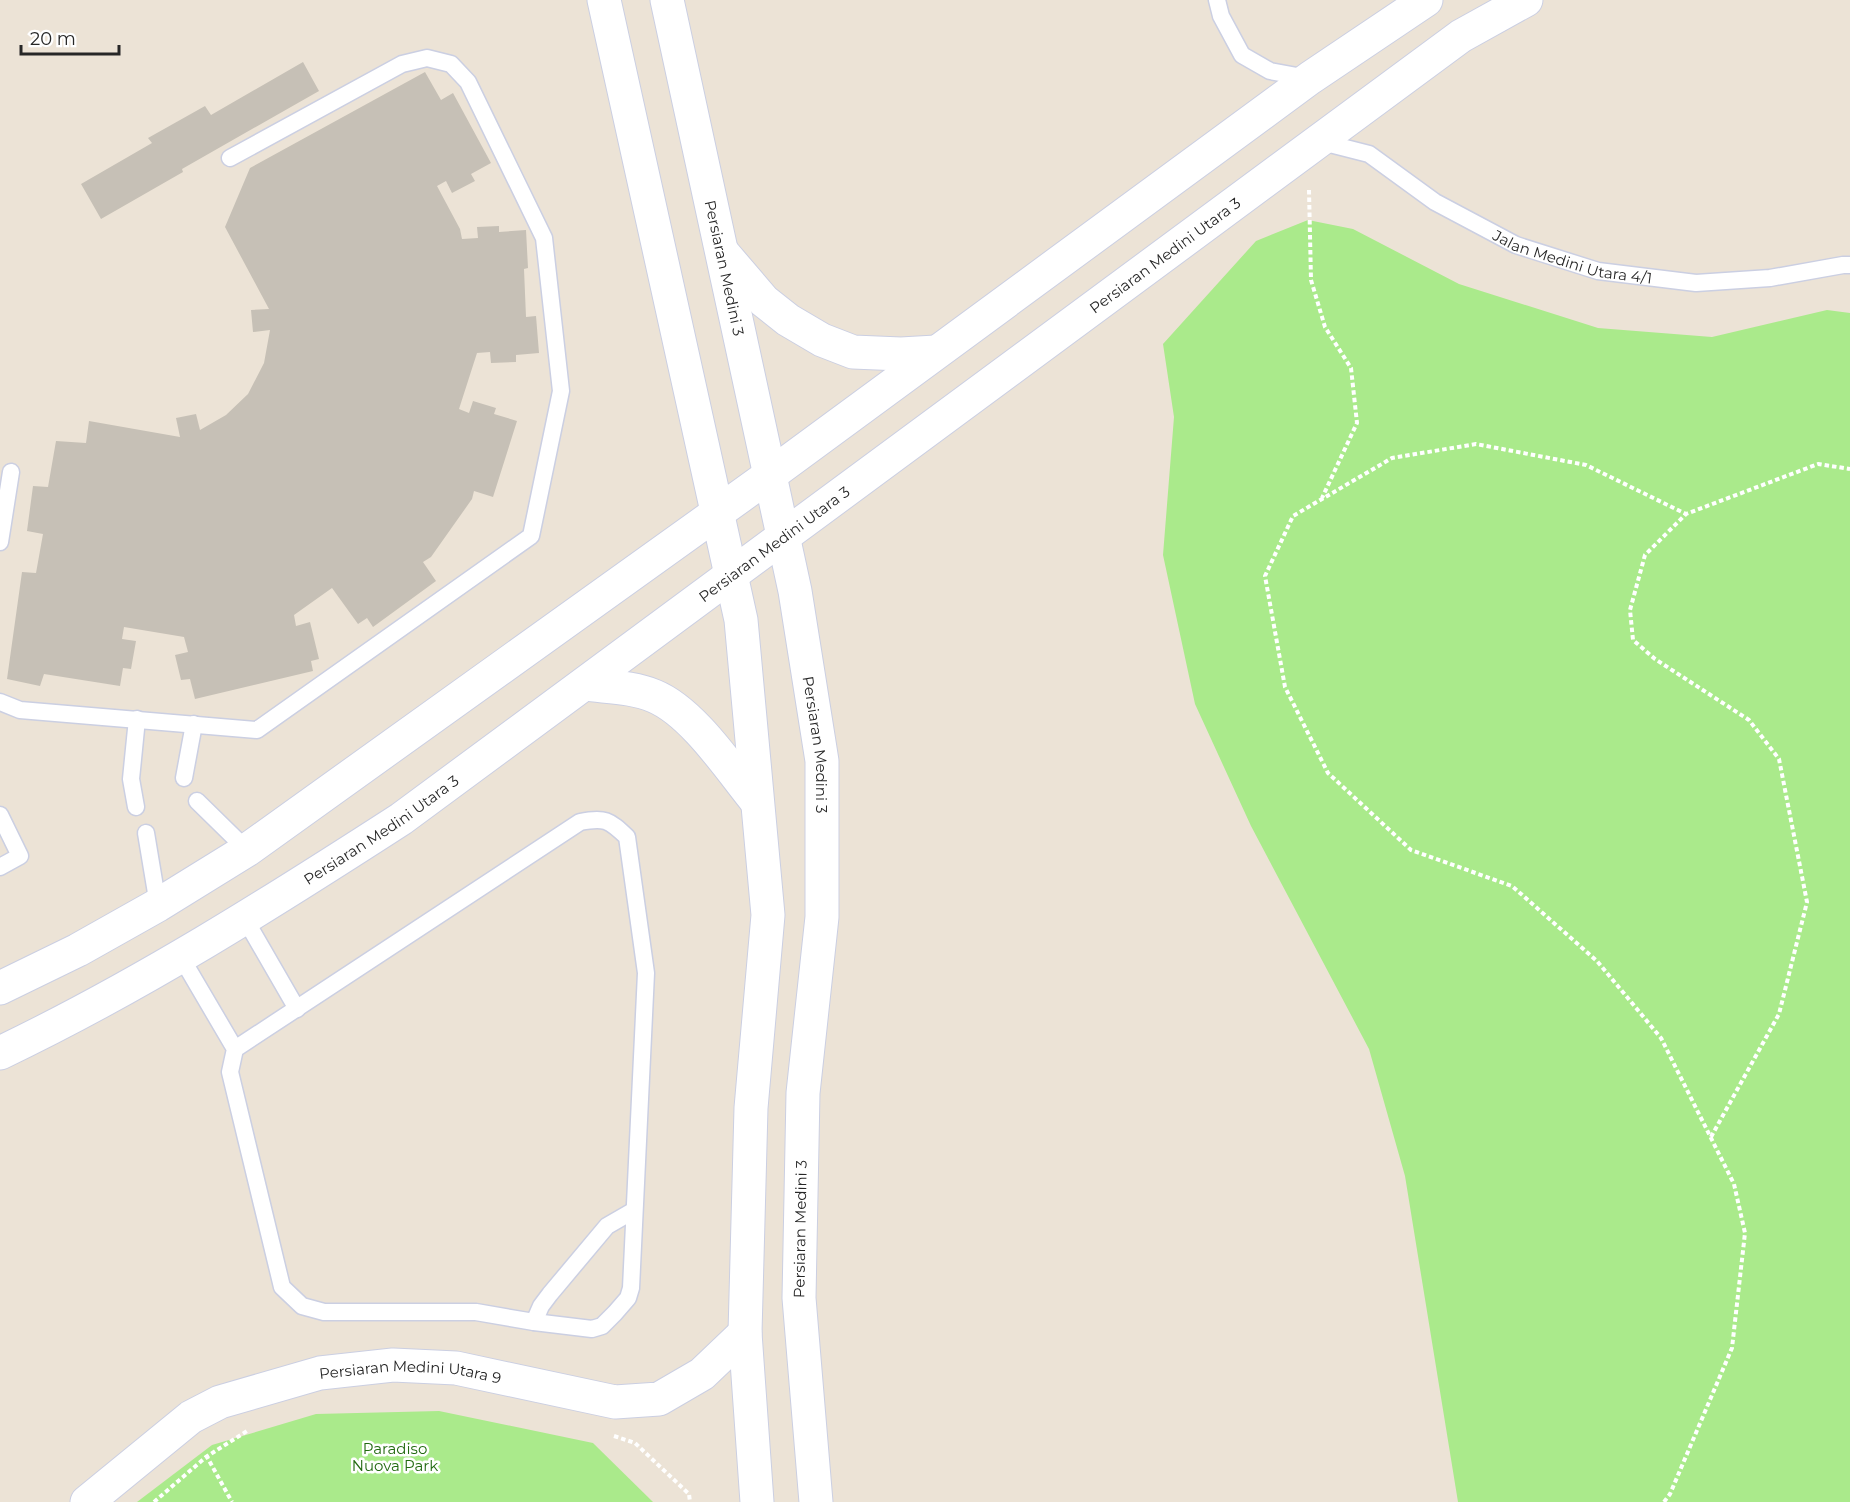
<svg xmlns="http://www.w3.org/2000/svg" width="1850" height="1502" font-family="Montserrat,sans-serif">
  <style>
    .green { fill: #aaea8b }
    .building { fill: #c6c0b6 }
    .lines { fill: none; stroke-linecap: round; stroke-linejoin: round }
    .service-casing { stroke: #cbcfe2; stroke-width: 19 }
    .minor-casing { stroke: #cbcfe2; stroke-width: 35 }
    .tertiary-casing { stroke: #cbcfe2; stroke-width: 35 }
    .path { stroke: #fff; stroke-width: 4; stroke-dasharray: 4.5 3; stroke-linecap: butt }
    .service { stroke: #fff; stroke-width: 16 }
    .minor { stroke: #fff; stroke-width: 33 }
    .tertiary { stroke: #fff; stroke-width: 33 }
    .labels { text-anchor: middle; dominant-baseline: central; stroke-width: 5; stroke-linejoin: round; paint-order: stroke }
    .street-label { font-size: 15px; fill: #272727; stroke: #fff }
    .park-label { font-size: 15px; fill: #226a11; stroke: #fff }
  </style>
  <rect width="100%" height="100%" fill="#ece3d6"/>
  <g class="green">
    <polygon points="1308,220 1353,229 1459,284 1598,328 1712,337 1827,310 1850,313 1850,1502 1458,1502 1405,1176 1369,1049 1251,826 1195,704 1163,555 1174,417 1163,344 1256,241"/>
    <polygon points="439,1411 593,1443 653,1502 137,1502 212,1445 316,1414"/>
  </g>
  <g class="building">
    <polygon points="303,62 319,91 182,169 183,172 101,219 81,184 152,143 148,138 205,106 211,115"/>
    <polygon points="425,72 441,100 453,93 491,163 471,174 475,181 452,193 446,181 437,186 460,229 462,239 478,238 477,227 499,226 499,232 526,230 528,268 524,269 526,317 536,316 539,353 516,355 516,362 491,363 490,352 477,353 459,409 469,413 473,401 496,408 494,414 517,421 493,497 474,491 472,499 431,557 423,562 436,581 373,627 367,618 358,624 332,588 294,615 296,626 310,622 319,659 311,661 313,671 195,699 190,679 181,680 175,655 188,652 184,637 124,627 122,639 136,641 131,669 123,668 120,686 44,674 40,686 7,679 22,572 36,573 43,534 27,531 33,486 48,487 56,441 86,443 89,421 180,437 176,418 196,414 200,430 226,415 248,394 264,363 270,330 253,332 251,310 269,309 225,227 250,168"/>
  </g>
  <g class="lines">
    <g class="service-casing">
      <g id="service">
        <polyline points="1217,0 1221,16 1242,55 1270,71 1308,78"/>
        <path id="s1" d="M1318,141L1369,154L1435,202L1516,245L1598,271L1696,283L1770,278L1843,265H1850"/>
        <polyline points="0,542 11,472"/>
        <polyline points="0,702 20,710 257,730 531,536 561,391 544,238 468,82 451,64 427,58 402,64 230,158"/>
        <polyline points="184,778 194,724"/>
        <polyline points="197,801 247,850"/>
        <polyline points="136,807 131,779 137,719"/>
        <polyline points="0,815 20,856 0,867"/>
        <polyline points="146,833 158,905"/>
        <polyline points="245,919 297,1009"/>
        <path d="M181,957L235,1049L230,1072L282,1287L302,1306L324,1312H476L534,1322L592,1329L602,1326L615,1313L628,1298L631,1288L646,973L627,837C609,820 605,817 580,822L235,1049"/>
        <polyline points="534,1322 541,1306 550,1294 607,1226 633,1211"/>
      </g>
    </g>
    <g class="minor-casing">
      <g id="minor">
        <path id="s2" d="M87,1502L191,1417L220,1402L320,1373L393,1365L456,1368L615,1402L659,1399L702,1374L745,1333"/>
      </g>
    </g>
    <g class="tertiary-casing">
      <g id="tertiary">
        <polyline points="604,0 741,620 768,915 751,1108 745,1333 757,1502"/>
        <path id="s3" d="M667,0L795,591L822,761V917L803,1093L799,1298L816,1502"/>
        <polyline points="723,253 764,301 788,320 822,340 853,352 901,354 936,352"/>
        <path d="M585,684C607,687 633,687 654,696C693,712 730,769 757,802"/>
        <polyline points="0,988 78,950 158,905 247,850 770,475 1310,78 1426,0"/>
        <path id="s4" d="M0,1053C140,986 271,903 401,819L1461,36L1526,0"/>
      </g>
    </g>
    <g class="path">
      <polyline points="1309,190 1311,280 1325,327 1351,368 1357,423 1322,498"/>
      <polyline points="1711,1137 1779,1014 1807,902 1779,759 1749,720 1655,659 1633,640 1630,610 1645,555 1686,514 1818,464 1850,469"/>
      <polyline points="614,1436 635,1443 689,1494 690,1502"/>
      <polyline points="206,1455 232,1502"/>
      <polyline points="154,1502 206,1457 247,1431"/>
      <polyline points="1664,1502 1670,1494 1732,1348 1745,1233 1734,1184 1661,1038 1597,961 1512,886 1411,850 1328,773 1285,687 1265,576 1293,516 1392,458 1476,444 1586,465 1686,514"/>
    </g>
    <use href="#service" class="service"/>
    <use href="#minor" class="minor"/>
    <use href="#tertiary" class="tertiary"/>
  </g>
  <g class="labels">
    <g class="street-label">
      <text stroke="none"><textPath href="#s1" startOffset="284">Jalan Medini Utara 4/1</textPath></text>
      <text stroke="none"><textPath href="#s4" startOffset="1414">Persiaran Medini Utara 3</textPath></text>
      <text stroke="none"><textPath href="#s3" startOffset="274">Persiaran Medini 3</textPath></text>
      <text stroke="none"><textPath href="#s4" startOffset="928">Persiaran Medini Utara 3</textPath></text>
      <text stroke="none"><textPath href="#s3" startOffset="760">Persiaran Medini 3</textPath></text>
      <text stroke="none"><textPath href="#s4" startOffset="442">Persiaran Medini Utara 3</textPath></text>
      <text transform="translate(800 1229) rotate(-89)">Persiaran Medini 3</text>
      <text stroke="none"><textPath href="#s2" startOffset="362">Persiaran Medini Utara 9</textPath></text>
    </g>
    <g class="park-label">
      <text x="395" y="1448">Paradiso<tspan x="395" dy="17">Nuova Park</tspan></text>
    </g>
  </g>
  <path d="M21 45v9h98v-9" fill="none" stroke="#272727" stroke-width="3"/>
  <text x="30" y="45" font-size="18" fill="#272727" stroke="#ffffff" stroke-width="4.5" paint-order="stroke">20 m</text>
</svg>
